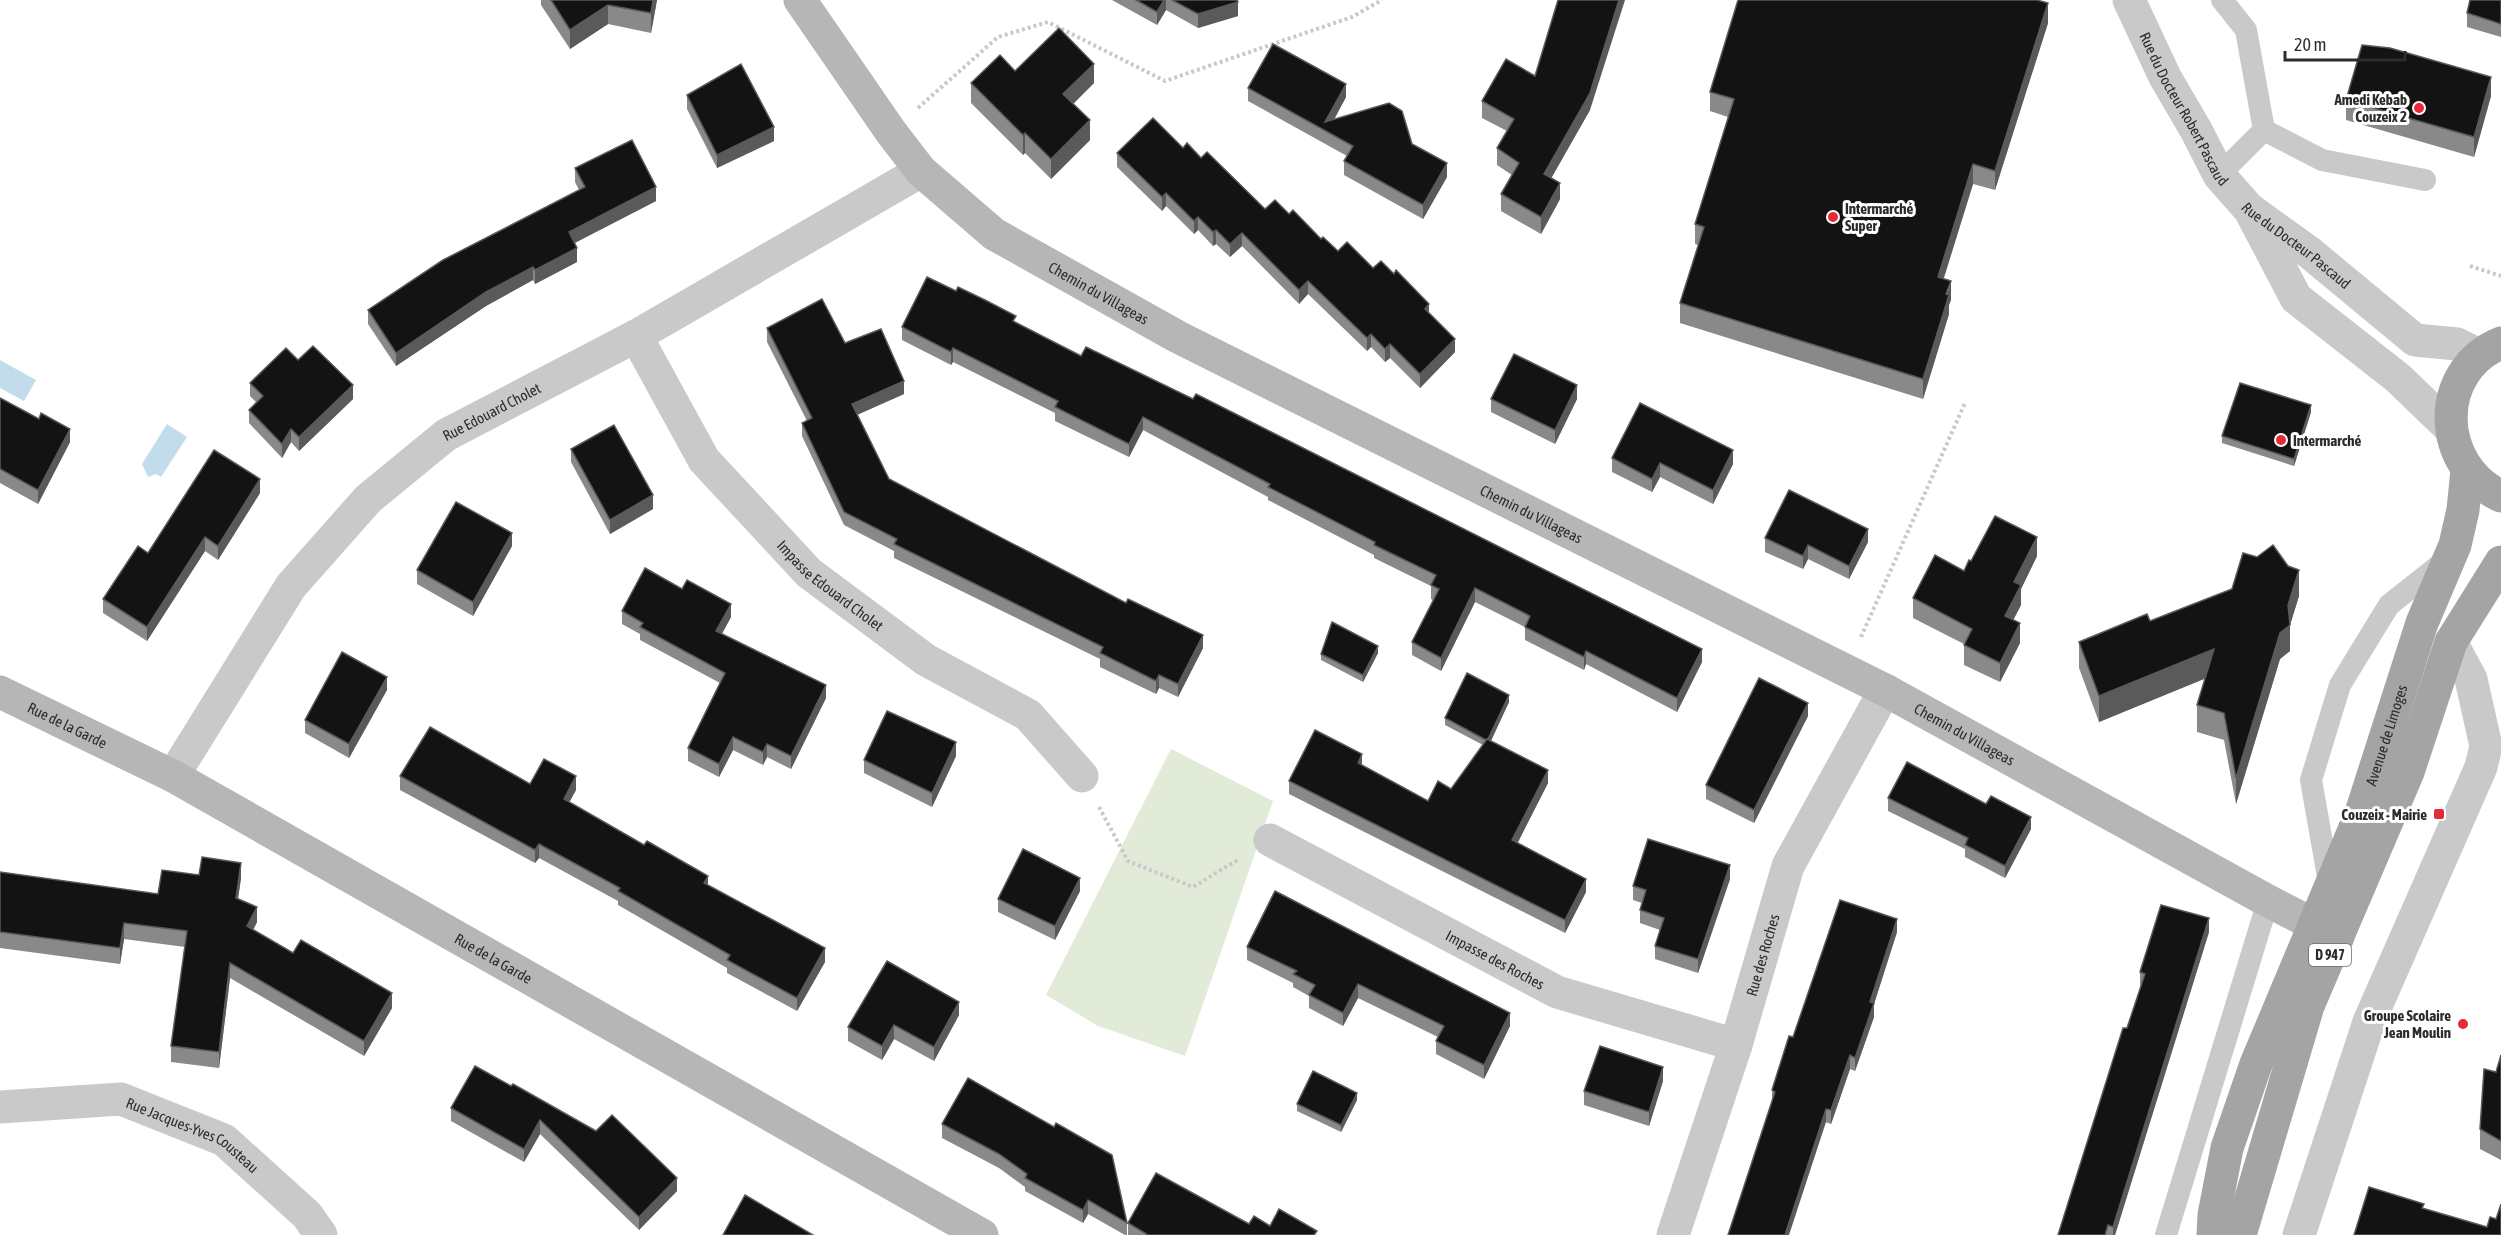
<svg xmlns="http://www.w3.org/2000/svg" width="2501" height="1235" font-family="'Asap Condensed',sans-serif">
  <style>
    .green { fill: #e2ead8 }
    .water { fill: #c3dceb }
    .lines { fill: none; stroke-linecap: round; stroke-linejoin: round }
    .path { stroke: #c9c9c9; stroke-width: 4; stroke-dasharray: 3 3; stroke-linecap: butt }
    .lane { stroke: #c9c9c9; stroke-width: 22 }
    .street { stroke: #c9c9c9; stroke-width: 33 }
    .secondary { stroke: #b6b6b6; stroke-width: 33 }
    .primary { stroke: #a4a4a4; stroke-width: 33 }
    .wall { fill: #898989 }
    .shaded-wall { fill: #5a5a5a }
    .building { fill: #131313; stroke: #5a5a5a; stroke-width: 1.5 }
    .poi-dot { fill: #e72938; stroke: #fff; stroke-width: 2 }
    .labels { text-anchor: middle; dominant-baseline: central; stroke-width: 6; stroke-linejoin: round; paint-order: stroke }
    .shield { fill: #fff; stroke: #6b6b6b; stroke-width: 1.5 }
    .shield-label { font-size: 14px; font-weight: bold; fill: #2c2c2c }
    .poi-label { font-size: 15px; font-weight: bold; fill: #2c2c2c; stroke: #fff; text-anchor: end }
    .street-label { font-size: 15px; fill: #2c2c2c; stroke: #fff }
  </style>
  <rect width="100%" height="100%" fill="#fff"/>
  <polygon class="green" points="1171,749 1273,801 1185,1056 1098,1026 1046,995"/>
  <g class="water">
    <polygon points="0,360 36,380 24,401 0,388"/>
    <polygon points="167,424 187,437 161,477 156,474 148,477 142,464"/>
  </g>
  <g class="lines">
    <g class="path">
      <polyline points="918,108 998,37 1048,22 1165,81 1352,17 1382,0"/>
      <polyline points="2470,266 2501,276"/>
      <polyline points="1861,637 1965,403"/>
      <polyline points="1099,807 1128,861 1193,887 1239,859"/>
    </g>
    <g class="lane">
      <polyline points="2264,130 2322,160 2425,180"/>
      <polyline points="2219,175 2264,130 2246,30 2222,0"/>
      <polyline points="2330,888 2311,780 2340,685 2389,605 2446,560"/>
      <polyline points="2166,1235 2268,901"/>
    </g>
    <g class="street">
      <path id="s1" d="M2129,0L2165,77L2196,130L2219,175L2249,209L2310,253L2415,340L2457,344L2479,355"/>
      <polyline points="2253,216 2296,298 2398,378 2451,429"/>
      <path id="s2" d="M636,336L704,460L809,573L926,660L1028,715L1082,776"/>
      <path id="s3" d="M173,776L291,586L368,499L446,435L636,336L921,171"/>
      <path id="s4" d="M1270,840L1557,992L1736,1045"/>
      <path id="s5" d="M0,1107L121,1099L224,1140L307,1215L321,1235"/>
      <path id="s6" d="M1673,1235L1736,1045L1788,866L1885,690"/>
      <polyline points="2299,1235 2369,1022 2481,767 2486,746 2471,679 2451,642"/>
    </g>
    <g class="secondary">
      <path id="s7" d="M800,0L891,132L921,171L994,234L1178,337L1885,690L2268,901L2338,937"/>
      <path id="s8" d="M0,692L173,776L982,1235"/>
    </g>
    <g class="primary">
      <path d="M2501,343C2433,371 2436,466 2501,496"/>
      <path id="s9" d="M2213,1235L2214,1215L2227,1148L2256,1064L2360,816L2422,623L2455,545L2463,510L2467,470"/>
      <polyline points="2240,1235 2308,1006 2408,772 2451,642 2501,562"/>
    </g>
  </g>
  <g class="wall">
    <polygon points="541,0 657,0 651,33 608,24 570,49 541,5"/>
    <polygon points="1112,0 1237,0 1238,16 1198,28 1166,10 1157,25"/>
    <polygon points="2501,0 2501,37 2467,27 2467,13"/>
    <polygon points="2048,23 1995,190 1973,184 1944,278 1951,300 1949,305 1949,314 1923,399 1680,323 1680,303 1698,245 1695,244 1695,224 1728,117 1710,111 1710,92"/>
    <polygon points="1015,71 1094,83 1073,104 1090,140 1051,179 1025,153 1023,155 971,103 971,83"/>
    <polygon points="1248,88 1346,97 1334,120 1412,144 1447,177 1423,219 1344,175 1344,161 1347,156 1248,101"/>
    <polygon points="687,95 774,141 717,168 687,109"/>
    <polygon points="2491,96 2474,157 2346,120 2346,100"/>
    <polygon points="1482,101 1590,110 1551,178 1560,199 1541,234 1501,211 1501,194 1512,175 1497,165 1497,148 1507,131 1482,118"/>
    <polygon points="1183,148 1201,158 1265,209 1289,214 1338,251 1373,268 1429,313 1455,352 1420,388 1390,358 1385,362 1371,347 1367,351 1308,294 1299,304 1242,246 1230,257 1216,244 1213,246 1198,230 1194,234 1166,206 1162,211 1117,167 1117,153"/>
    <polygon points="575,168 656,201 574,243 577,262 535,284 533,280 486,306 396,366 368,324 368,310 579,190 575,182"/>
    <polygon points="956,291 1016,323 1702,662 1677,712 1586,664 1584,670 1525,640 1525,627 1475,602 1441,671 1412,655 1412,642 1433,600 1431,599 1431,586 1374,558 1374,555 1268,500 1268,497 1143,430 1129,457 1055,421 1055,413 953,362 951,365 902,340 902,327"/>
    <polygon points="767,328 845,343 904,394 857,415 889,479 1203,648 1178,697 1159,688 1156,694 1100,667 1100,659 894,558 894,551 844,525 802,436 802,423 807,421 767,342"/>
    <polygon points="298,360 353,399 299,451 291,442 282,458 249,423 249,410 256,402 250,396 250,383"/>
    <polygon points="0,398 70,442 38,504 0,483"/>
    <polygon points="1491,399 1577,399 1555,444 1491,412"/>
    <polygon points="2311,412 2294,466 2222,443 2222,436"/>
    <polygon points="571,449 653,509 610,534 571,462"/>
    <polygon points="1612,458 1733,464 1713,504 1660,477 1652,492 1612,472"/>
    <polygon points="260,493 218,560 205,551 147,641 103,613 103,599 148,553"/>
    <polygon points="1765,538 1868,542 1849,579 1808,559 1803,569 1765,552"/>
    <polygon points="512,546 473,616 417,584 417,570"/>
    <polygon points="2037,556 2021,589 2021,605 2013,620 2020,643 2000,682 1964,665 1964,644 1913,618 1913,598 1964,571 1971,561"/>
    <polygon points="2299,596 2290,625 2290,651 2280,659 2236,804 2224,740 2197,732 2197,705 2205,678 2099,722 2079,668 2079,642 2150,621"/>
    <polygon points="622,611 731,617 722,634 826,698 791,769 767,757 763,765 733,750 719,777 688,761 688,748 720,683 640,640 640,634 622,624"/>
    <polygon points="1378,653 1363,682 1321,660 1321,654"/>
    <polygon points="387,690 349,758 305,733 305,720"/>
    <polygon points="1509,702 1491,741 1548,783 1517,843 1586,892 1565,933 1289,794 1289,781 1362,766 1428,801 1451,789 1483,745 1445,725 1445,718"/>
    <polygon points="1808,716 1754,823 1706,799 1706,785"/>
    <polygon points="956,756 932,807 864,773 864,760"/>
    <polygon points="400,776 530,784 576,790 569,802 708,885 825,962 797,1011 727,973 727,968 618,905 618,901 539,858 535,863 400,790"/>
    <polygon points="1888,798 1986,804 2031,829 2005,878 1965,857 1965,849 1888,811"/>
    <polygon points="0,872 158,894 199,875 241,878 238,898 257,922 253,930 392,1008 364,1056 230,978 219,1068 171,1062 171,1046 185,947 124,939 120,964 0,948"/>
    <polygon points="1730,879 1698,973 1655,959 1655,946 1660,930 1640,923 1640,910 1642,903 1633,900 1633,886"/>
    <polygon points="1080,891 1055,940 998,912 998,899"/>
    <polygon points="1897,932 1874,1004 1874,1017 1855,1071 1850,1069 1831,1124 1772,1103 1772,1090 1793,1037"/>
    <polygon points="2209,932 2115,1235 2058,1235 2141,986 2140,985 2140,972"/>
    <polygon points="1247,947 1510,1026 1484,1079 1436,1054 1436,1041 1438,1037 1358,998 1343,1026 1309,1008 1309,996 1293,987 1293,983 1247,960"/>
    <polygon points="959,1015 934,1061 894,1039 882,1060 848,1041 848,1027"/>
    <polygon points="2501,1055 2501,1160 2480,1149 2480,1129"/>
    <polygon points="968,1078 1127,1223 1127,1235 1125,1235 1088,1214 1083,1223 1025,1191 1025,1187 999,1168 942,1138 942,1124"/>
    <polygon points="1663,1081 1649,1126 1584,1105 1584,1091"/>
    <polygon points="511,1086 677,1191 639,1230 540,1134 524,1162 451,1121 451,1108"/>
    <polygon points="1357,1100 1341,1132 1297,1111 1297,1104"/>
    <polygon points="1128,1223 1249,1224 1317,1235 1128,1235"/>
  </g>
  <g class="shaded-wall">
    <polygon points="653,0 657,0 651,33 651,13"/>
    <polygon points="1164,0 1166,0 1166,10 1157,25 1157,12"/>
    <polygon points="1619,0 1625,0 1590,110 1544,191 1544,174"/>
    <polygon points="1238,2 1238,16 1198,28 1198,14"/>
    <polygon points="2048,3 2048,23 1995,190 1995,171"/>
    <polygon points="608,5 608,24 570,49 570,30"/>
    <polygon points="1094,64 1094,83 1063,114 1063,94"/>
    <polygon points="2491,77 2491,96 2474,157 2474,137"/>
    <polygon points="1346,84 1346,97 1327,132 1325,122"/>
    <polygon points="1090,120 1090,140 1051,179 1051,159"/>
    <polygon points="774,127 774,141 717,168 717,155"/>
    <polygon points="1025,133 1025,153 1023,155 1023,135"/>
    <polygon points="1447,163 1447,177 1423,219 1423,205"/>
    <polygon points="1973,164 1973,184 1938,296 1938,277"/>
    <polygon points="1560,183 1560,199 1541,234 1541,217"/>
    <polygon points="656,187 656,201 569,246 569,232"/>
    <polygon points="1166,193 1166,206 1162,211 1162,197"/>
    <polygon points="1198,217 1198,230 1194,234 1194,221"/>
    <polygon points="1216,230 1216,244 1213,246 1213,232"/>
    <polygon points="1242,233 1242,246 1230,257 1230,244"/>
    <polygon points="577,248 577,262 535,284 535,270"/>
    <polygon points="533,267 533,280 486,306 396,366 396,353 486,292"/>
    <polygon points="1308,281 1308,294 1299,304 1299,290"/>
    <polygon points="1951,281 1951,300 1949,305 1949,314 1923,399 1923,379"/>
    <polygon points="1429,304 1429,318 1425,309"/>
    <polygon points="1371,334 1371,347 1367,351 1367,338"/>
    <polygon points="1455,339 1455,352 1420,388 1420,374"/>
    <polygon points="1390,344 1390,358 1385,362 1385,349"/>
    <polygon points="953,348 953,362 951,365 951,352"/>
    <polygon points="904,381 904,394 852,417 852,404"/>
    <polygon points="353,385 353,399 299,451 299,437"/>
    <polygon points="1577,385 1577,399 1555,444 1555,430"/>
    <polygon points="2311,405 2311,412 2294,466 2294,459"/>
    <polygon points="1143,417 1143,430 1129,457 1129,444"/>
    <polygon points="70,429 70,442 38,504 38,490"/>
    <polygon points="291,429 291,442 282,458 282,444"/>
    <polygon points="1733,450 1733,464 1713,504 1713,490"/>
    <polygon points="1660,463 1660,477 1652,492 1652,479"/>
    <polygon points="260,479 260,493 218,560 218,546"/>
    <polygon points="653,495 653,509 610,534 610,520"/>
    <polygon points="1868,529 1868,542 1849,579 1849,566"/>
    <polygon points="512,533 512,546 473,616 473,602"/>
    <polygon points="205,537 205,551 147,641 147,627"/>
    <polygon points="2037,537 2037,556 2021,589 2021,605 2005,636 2005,616 2014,582"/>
    <polygon points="1808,545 1808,559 1803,569 1803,556"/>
    <polygon points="2299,570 2299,596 2290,625 2290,651 2280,659 2236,804 2236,778"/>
    <polygon points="1475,588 1475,602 1441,671 1441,658"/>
    <polygon points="731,604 731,617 716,644 716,631"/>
    <polygon points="2020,623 2020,643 2000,682 2000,663"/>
    <polygon points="1203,635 1203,648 1178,697 1178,684"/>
    <polygon points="1378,646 1378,653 1363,682 1363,675"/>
    <polygon points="1702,649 1702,662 1677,712 1677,698"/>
    <polygon points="2214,649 2214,675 2099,722 2099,696"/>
    <polygon points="1586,651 1586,664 1584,670 1584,657"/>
    <polygon points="1159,675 1159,688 1156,694 1156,681"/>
    <polygon points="387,677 387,690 349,758 349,744"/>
    <polygon points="826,685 826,698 791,769 791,756"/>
    <polygon points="1509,695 1509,702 1488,747 1488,740"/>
    <polygon points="1808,703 1808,716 1754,823 1754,810"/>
    <polygon points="733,737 733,750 719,777 719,764"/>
    <polygon points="956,742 956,756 932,807 932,793"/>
    <polygon points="767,744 767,757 763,765 763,752"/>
    <polygon points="1362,754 1362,767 1358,763"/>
    <polygon points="1548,770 1548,783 1512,854 1512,840"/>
    <polygon points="576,776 576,790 564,812 564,799"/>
    <polygon points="2031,817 2031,829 2005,878 2005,866"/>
    <polygon points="539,844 539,858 535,863 535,850"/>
    <polygon points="241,863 241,878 236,913 236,898"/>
    <polygon points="1730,865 1730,879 1698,973 1698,959"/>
    <polygon points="708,876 708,889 704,883"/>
    <polygon points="1080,878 1080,891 1055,940 1055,926"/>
    <polygon points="1586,879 1586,892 1565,933 1565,920"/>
    <polygon points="257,907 257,922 247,942 247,926"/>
    <polygon points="2209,918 2209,932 2115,1235 2113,1235 2113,1227"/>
    <polygon points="1897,919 1897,932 1874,1004 1874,1017 1855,1071 1855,1058 1870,1002"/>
    <polygon points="124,923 124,939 120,964 120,948"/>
    <polygon points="825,948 825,962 797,1011 797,998"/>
    <polygon points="230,963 230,978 219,1068 219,1052"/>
    <polygon points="1358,984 1358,998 1343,1026 1343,1013"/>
    <polygon points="392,993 392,1008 364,1056 364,1041"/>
    <polygon points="959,1002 959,1015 934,1061 934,1047"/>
    <polygon points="1510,1013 1510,1026 1484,1079 1484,1065"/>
    <polygon points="894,1025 894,1039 882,1060 882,1046"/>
    <polygon points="1850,1055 1850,1069 1831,1124 1831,1110"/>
    <polygon points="1663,1067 1663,1081 1649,1126 1649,1112"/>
    <polygon points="1357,1093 1357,1100 1341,1132 1341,1125"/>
    <polygon points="1826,1109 1826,1122 1789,1235 1785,1235"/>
    <polygon points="540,1120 540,1134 524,1162 524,1149"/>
    <polygon points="677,1178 677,1191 639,1230 639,1217"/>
    <polygon points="1088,1200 1088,1214 1083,1223 1083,1210"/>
  </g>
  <g class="building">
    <polygon points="551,0 653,0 651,13 608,5 570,30"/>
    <polygon points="1136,0 1164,0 1157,12"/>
    <polygon points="1172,0 1237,0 1238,2 1198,14"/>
    <polygon points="1558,0 1619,0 1590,93 1544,174 1560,183 1541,217 1501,194 1519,163 1497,148 1514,119 1482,101 1506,59 1535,76"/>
    <polygon points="1738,0 2037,0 2048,3 1995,171 1973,164 1938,277 1951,281 1946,294 1949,295 1923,379 1680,303 1704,227 1695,224 1734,99 1710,92"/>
    <polygon points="2470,0 2501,0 2501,24 2467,13"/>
    <polygon points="1059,28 1094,64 1063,94 1090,120 1051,159 1025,133 1023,135 971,83 1000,55 1015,71"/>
    <polygon points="1273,44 1346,84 1325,122 1389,103 1402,111 1412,144 1447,163 1423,205 1344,161 1353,146 1248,88"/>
    <polygon points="2362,45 2390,48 2491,77 2474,137 2346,100"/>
    <polygon points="741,64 774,127 717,155 687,95"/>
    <polygon points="1153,118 1183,148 1187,143 1201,158 1207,152 1265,209 1275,200 1289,214 1293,210 1321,239 1323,237 1338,251 1347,242 1373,268 1381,261 1394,274 1396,270 1429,304 1425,309 1455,339 1420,374 1390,344 1385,349 1371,334 1367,338 1308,281 1299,290 1242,233 1230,244 1216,230 1213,232 1198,217 1194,221 1166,193 1162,197 1117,153"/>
    <polygon points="632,140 656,187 569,232 577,248 535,270 533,267 486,292 396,353 368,310 443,260 585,187 575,168"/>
    <polygon points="927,277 956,291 958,287 985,300 1016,316 1013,321 1081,356 1086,347 1193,399 1196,394 1702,649 1677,698 1586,651 1584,657 1525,627 1530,616 1475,588 1441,658 1412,642 1439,589 1431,585 1436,575 1374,545 1375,542 1268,487 1270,484 1143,417 1129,444 1055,407 1058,401 953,348 951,352 902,327"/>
    <polygon points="822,299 845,343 881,329 904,381 852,404 889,479 1126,603 1128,599 1203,635 1178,684 1159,675 1156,681 1100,653 1103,647 894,544 897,539 844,512 802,423 812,418 767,328"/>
    <polygon points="313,346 353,385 299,437 291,429 282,444 249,410 263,396 250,383 286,348 298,360"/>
    <polygon points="1514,354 1577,385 1555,430 1491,399"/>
    <polygon points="2240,383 2311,405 2294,459 2222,436"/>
    <polygon points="0,398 39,419 41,413 70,429 38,490 0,469"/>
    <polygon points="1640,403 1733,450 1713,490 1660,463 1652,479 1612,458"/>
    <polygon points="614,425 653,495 610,520 571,449"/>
    <polygon points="214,450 260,479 218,546 205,537 147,627 103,599 138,546 148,553"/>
    <polygon points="1789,490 1868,529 1849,566 1808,545 1803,556 1765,538"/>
    <polygon points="456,502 512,533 473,602 417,570"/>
    <polygon points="1995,516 2037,537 2014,582 2021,585 2005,616 2020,623 2000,663 1964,645 1972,629 1913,598 1935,555 1964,571 1969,560 1971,561"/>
    <polygon points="2273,545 2288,566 2299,570 2288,605 2290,625 2280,633 2236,778 2224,713 2197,705 2214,649 2099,696 2079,642 2147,614 2150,621 2232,589 2243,553 2257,557"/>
    <polygon points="645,568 682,589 687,580 731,604 716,631 826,685 791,756 767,744 763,752 733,737 719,764 688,748 725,673 640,627 643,623 622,611"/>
    <polygon points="1332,622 1378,646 1363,675 1321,654"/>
    <polygon points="342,652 387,677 349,744 305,720"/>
    <polygon points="1467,673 1509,695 1488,739 1487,739 1486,740 1445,718"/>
    <polygon points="1759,678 1808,703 1754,810 1706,785"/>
    <polygon points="887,711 956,742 932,793 864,760"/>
    <polygon points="430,727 530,784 544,759 576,776 564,799 644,845 647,841 708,876 704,883 825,948 797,998 727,960 730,955 618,891 620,888 539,844 535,850 400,776"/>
    <polygon points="1315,730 1362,754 1358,763 1428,801 1438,781 1451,789 1487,739 1548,770 1512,840 1586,879 1565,920 1289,781"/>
    <polygon points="1907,762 1986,804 1991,796 2031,817 2005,866 1965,845 1968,838 1888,798"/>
    <polygon points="1648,839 1730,865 1698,959 1655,946 1664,918 1640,910 1646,890 1633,886"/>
    <polygon points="1023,849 1080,878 1055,926 998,899"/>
    <polygon points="202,857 241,863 236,898 257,907 247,926 293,953 301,940 392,993 364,1041 230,963 219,1052 171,1046 187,931 124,923 120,948 0,932 0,872 158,894 162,870 199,875"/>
    <polygon points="1275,891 1510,1013 1484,1065 1436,1041 1444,1026 1358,984 1343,1013 1309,995 1315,985 1293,974 1297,971 1247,947"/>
    <polygon points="1840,900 1897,919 1870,1002 1874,1003 1855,1058 1850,1055 1831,1110 1826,1109 1785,1235 1728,1235 1775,1092 1772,1090 1789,1036 1793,1037"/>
    <polygon points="2161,905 2209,918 2113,1227 2108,1225 2105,1235 2058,1235 2123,1028 2127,1028 2145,974 2140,972"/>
    <polygon points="887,961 959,1002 934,1047 894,1025 882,1046 848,1027"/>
    <polygon points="1600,1046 1663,1067 1649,1112 1584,1091"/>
    <polygon points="2501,1055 2501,1141 2480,1129 2484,1069 2496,1072"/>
    <polygon points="475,1066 511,1086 513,1084 596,1131 612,1115 677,1178 639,1217 540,1120 524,1149 451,1108"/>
    <polygon points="1313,1071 1357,1093 1341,1125 1297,1104"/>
    <polygon points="968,1078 1054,1127 1056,1123 1112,1155 1127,1223 1088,1200 1083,1210 1025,1178 1027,1174 999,1154 942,1124"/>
    <polygon points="1156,1173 1249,1224 1254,1216 1270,1226 1279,1209 1317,1231 1314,1235 1148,1235 1128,1223"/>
    <polygon points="2369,1187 2424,1204 2422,1208 2487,1227 2490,1217 2496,1219 2501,1204 2501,1235 2354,1235"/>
    <polygon points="745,1195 813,1235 723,1235"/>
  </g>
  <g class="poi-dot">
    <circle cx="2419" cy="108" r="6"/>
    <circle cx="1833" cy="217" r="6"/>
    <circle cx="2281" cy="440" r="6"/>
    <rect x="2433" y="808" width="12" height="12" rx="3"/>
    <circle cx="2463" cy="1024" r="6"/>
  </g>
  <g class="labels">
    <rect class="shield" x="2309" y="944" width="42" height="22" rx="4.5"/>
    <g class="shield-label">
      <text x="2330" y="955">D 947</text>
    </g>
    <g class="poi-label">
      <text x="2407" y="99">Amedi Kebab<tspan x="2407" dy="17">Couzeix 2</tspan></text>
      <text x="1845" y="208" text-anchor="start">Intermarché<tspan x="1845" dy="17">Super</tspan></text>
      <text x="2293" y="440" text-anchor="start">Intermarché</text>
      <text x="2427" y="814">Couzeix - Mairie</text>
      <text x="2451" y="1015">Groupe Scolaire<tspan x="2451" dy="17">Jean Moulin</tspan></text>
    </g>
    <g class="street-label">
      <text stroke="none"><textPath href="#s1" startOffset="122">Rue du Docteur Robert Pascaud</textPath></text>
      <text stroke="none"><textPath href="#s1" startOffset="302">Rue du Docteur Pascaud</textPath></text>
      <text stroke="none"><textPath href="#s7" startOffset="426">Chemin du Villageas</textPath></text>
      <text stroke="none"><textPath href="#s3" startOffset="492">Rue Edouard Cholet</textPath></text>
      <text stroke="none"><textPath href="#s7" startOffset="912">Chemin du Villageas</textPath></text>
      <text stroke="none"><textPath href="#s2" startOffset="320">Impasse Edouard Cholet</textPath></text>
      <text stroke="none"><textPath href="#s8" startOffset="75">Rue de la Garde</textPath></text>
      <text stroke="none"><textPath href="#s7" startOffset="1398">Chemin du Villageas</textPath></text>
      <text stroke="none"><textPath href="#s9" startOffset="531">Avenue de Limoges</textPath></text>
      <text stroke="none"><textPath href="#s6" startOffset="294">Rue des Roches</textPath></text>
      <text stroke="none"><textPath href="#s8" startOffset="561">Rue de la Garde</textPath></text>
      <text stroke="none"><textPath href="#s4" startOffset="255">Impasse des Roches</textPath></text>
      <text stroke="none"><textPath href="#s5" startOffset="202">Rue Jacques-Yves Cousteau</textPath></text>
    </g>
  </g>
  <path d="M2285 51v9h120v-9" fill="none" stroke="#2c2c2c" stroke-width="3"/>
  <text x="2294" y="51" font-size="18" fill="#2c2c2c" stroke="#ffffff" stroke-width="4.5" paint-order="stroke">20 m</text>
</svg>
